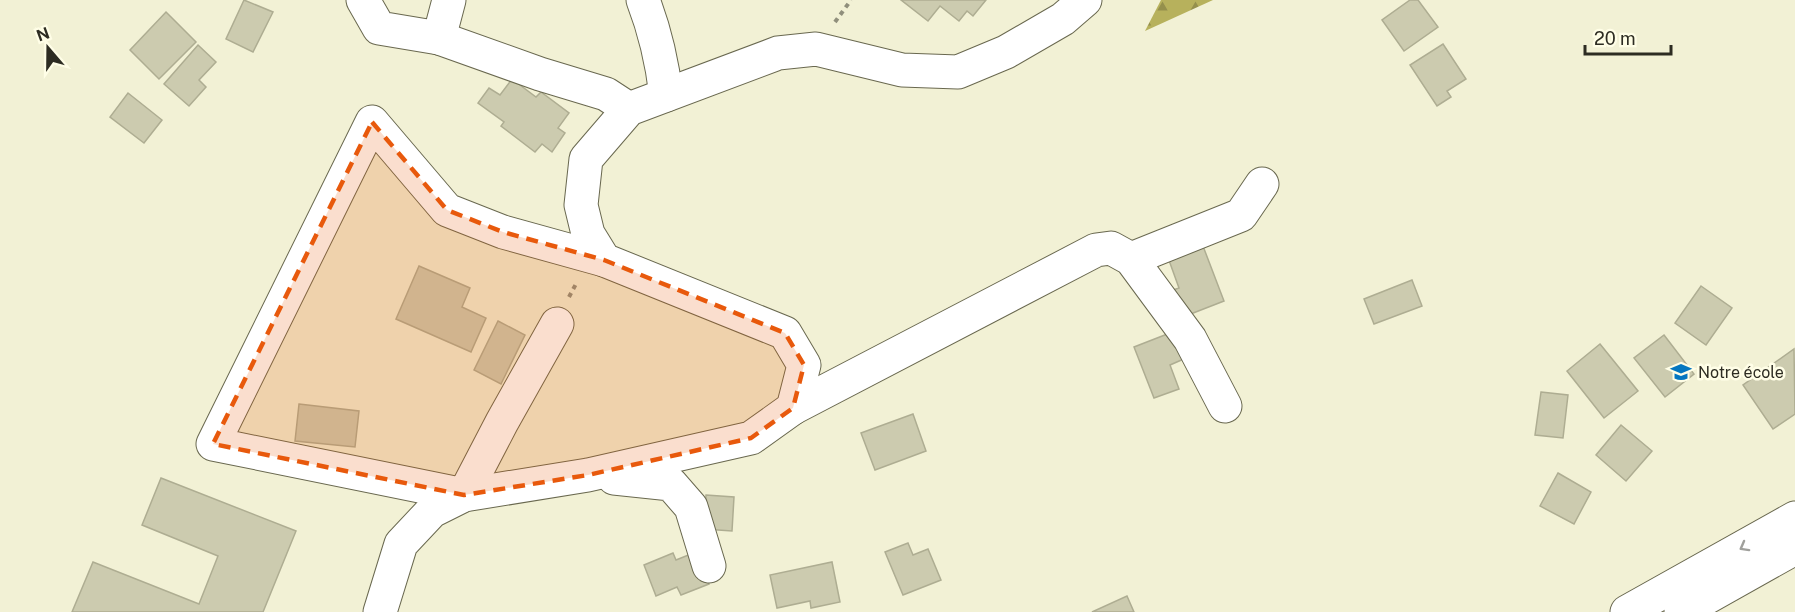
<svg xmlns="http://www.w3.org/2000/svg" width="1795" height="612" font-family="'Public Sans',sans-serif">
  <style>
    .forest { fill: url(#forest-firs) }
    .building { fill: #cccbaf; stroke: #aead92; stroke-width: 1.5 }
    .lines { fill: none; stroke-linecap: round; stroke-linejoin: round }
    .minor-casing { stroke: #69684f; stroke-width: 35 }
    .path { stroke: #908f7c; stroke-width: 4; stroke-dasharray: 4.5 4.5; stroke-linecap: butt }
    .minor { stroke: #fff; stroke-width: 33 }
    .oneway { stroke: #a0a09c }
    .marked { fill: #e8590c; fill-opacity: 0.2; stroke: #e8590c; stroke-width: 4.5; stroke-dasharray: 12 8; stroke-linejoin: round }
    .labels { text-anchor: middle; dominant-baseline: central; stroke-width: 5; stroke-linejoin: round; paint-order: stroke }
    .poi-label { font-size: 16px; fill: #2d2c22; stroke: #fffee7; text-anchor: start }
  </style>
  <defs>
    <pattern id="forest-firs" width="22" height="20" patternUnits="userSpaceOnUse" patternTransform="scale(1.5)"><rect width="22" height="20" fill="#b7b15c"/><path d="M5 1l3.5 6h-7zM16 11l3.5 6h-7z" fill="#95904c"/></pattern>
  </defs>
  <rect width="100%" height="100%" fill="#f2f1d5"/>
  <polygon class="forest" points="1161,0 1213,0 1145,31"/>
  <g class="building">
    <polygon points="244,0 273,12 253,52 226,39"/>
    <polygon points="901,0 986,0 973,16 967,11 959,21 940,6 928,21"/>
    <polygon points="1410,0 1418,0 1438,27 1404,51 1382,20"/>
    <polygon points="166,12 196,42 159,79 130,50"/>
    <polygon points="1443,44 1466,79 1447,91 1451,97 1437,106 1410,65"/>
    <polygon points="198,45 216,62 199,80 206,87 189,106 164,84"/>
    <polygon points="512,79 536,97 541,92 569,113 558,128 565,133 552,152 542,144 535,152 501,126 504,122 478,103 489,88 500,95"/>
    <polygon points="128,93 162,120 144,143 110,117"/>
    <polygon points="1198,233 1224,301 1183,317 1173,290 1179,288 1166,252"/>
    <polygon points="419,266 470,288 462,307 486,318 471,352 396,319"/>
    <polygon points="1412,280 1422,306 1374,324 1364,299"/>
    <polygon points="1701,286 1732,308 1706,345 1675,323"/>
    <polygon points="498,321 525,335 501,384 474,370"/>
    <polygon points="1175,331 1186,358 1170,365 1179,389 1154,398 1134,347"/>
    <polygon points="1664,335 1694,374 1665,397 1634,358"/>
    <polygon points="1600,344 1638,391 1604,418 1567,371"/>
    <polygon points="1794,349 1795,414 1773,429 1743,385"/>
    <polygon points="1541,392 1568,395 1563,438 1535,435"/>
    <polygon points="299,404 359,411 355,447 295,441"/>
    <polygon points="913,414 926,451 875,470 861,433"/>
    <polygon points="1621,425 1652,451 1626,481 1596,455"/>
    <polygon points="1558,473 1591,492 1574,524 1540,506"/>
    <polygon points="161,478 296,531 263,612 72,612 93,562 199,604 218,556 142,525"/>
    <polygon points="706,495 734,497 732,531 704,529"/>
    <polygon points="908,543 913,555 928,549 941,580 903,595 885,552"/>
    <polygon points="696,552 709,584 681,595 677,587 656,596 644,565 673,553 676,560"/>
    <polygon points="832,562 840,602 811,608 810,601 777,608 770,575"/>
    <polygon points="1127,596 1134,612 1092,612"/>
  </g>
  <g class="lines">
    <g class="minor-casing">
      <g id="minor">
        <polyline points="363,0 379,28 439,38 540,74 606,94 629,109"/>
        <path d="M643,0C655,31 662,61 666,95"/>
        <polyline points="439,38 449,0"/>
        <polyline points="1131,259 1241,215 1262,184"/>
        <polyline points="557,324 502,422 464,495 213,444 372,122 447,210 503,232 604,260"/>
        <polyline points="793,408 1096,250 1111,248 1131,259 1190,339 1225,406"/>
        <polyline points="614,478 671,484 691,507 709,566"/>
        <polyline points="380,612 401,544 432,511 464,495 588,475 751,438 793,408 804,365 785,333 604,260 588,234 581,205 586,159 629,109 778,53 816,49 902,70 958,72 1006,52 1063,19 1085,0"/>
        <polyline points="1627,612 1795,518"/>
        <polyline points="1681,612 1795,548"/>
      </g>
    </g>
    <g class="path">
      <polyline points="835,22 851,0"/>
      <polyline points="569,297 577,282"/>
    </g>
    <use href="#minor" class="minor"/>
  </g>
  <defs><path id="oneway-chevron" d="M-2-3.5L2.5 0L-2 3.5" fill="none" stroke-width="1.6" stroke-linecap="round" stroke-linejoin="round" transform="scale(1.5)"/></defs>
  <use class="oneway" href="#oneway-chevron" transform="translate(1744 547) rotate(151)"/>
  <path class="marked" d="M372,122L447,210L503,232L604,260L785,333L804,365L793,408L751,438L588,475L464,495L213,444Z"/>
  <defs>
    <g id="school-bare" transform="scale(1.62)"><path d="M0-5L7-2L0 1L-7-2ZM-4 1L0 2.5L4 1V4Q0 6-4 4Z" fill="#0476c0" stroke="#fffee7" stroke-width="2.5" paint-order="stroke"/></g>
  </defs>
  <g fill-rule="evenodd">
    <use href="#school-bare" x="1681" y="372"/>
  </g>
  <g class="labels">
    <g class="poi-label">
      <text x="1698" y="372">Notre école</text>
    </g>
  </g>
  <g transform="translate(48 48) rotate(340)" stroke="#fffee7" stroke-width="4.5" paint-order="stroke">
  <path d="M0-4.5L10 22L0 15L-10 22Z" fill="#2d2c22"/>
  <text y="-9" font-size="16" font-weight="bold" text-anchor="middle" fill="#2d2c22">N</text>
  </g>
  <path d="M1585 45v9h86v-9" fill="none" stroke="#2d2c22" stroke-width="3"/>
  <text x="1594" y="45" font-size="18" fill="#2d2c22" stroke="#fffee7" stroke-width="4.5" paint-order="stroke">20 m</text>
</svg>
